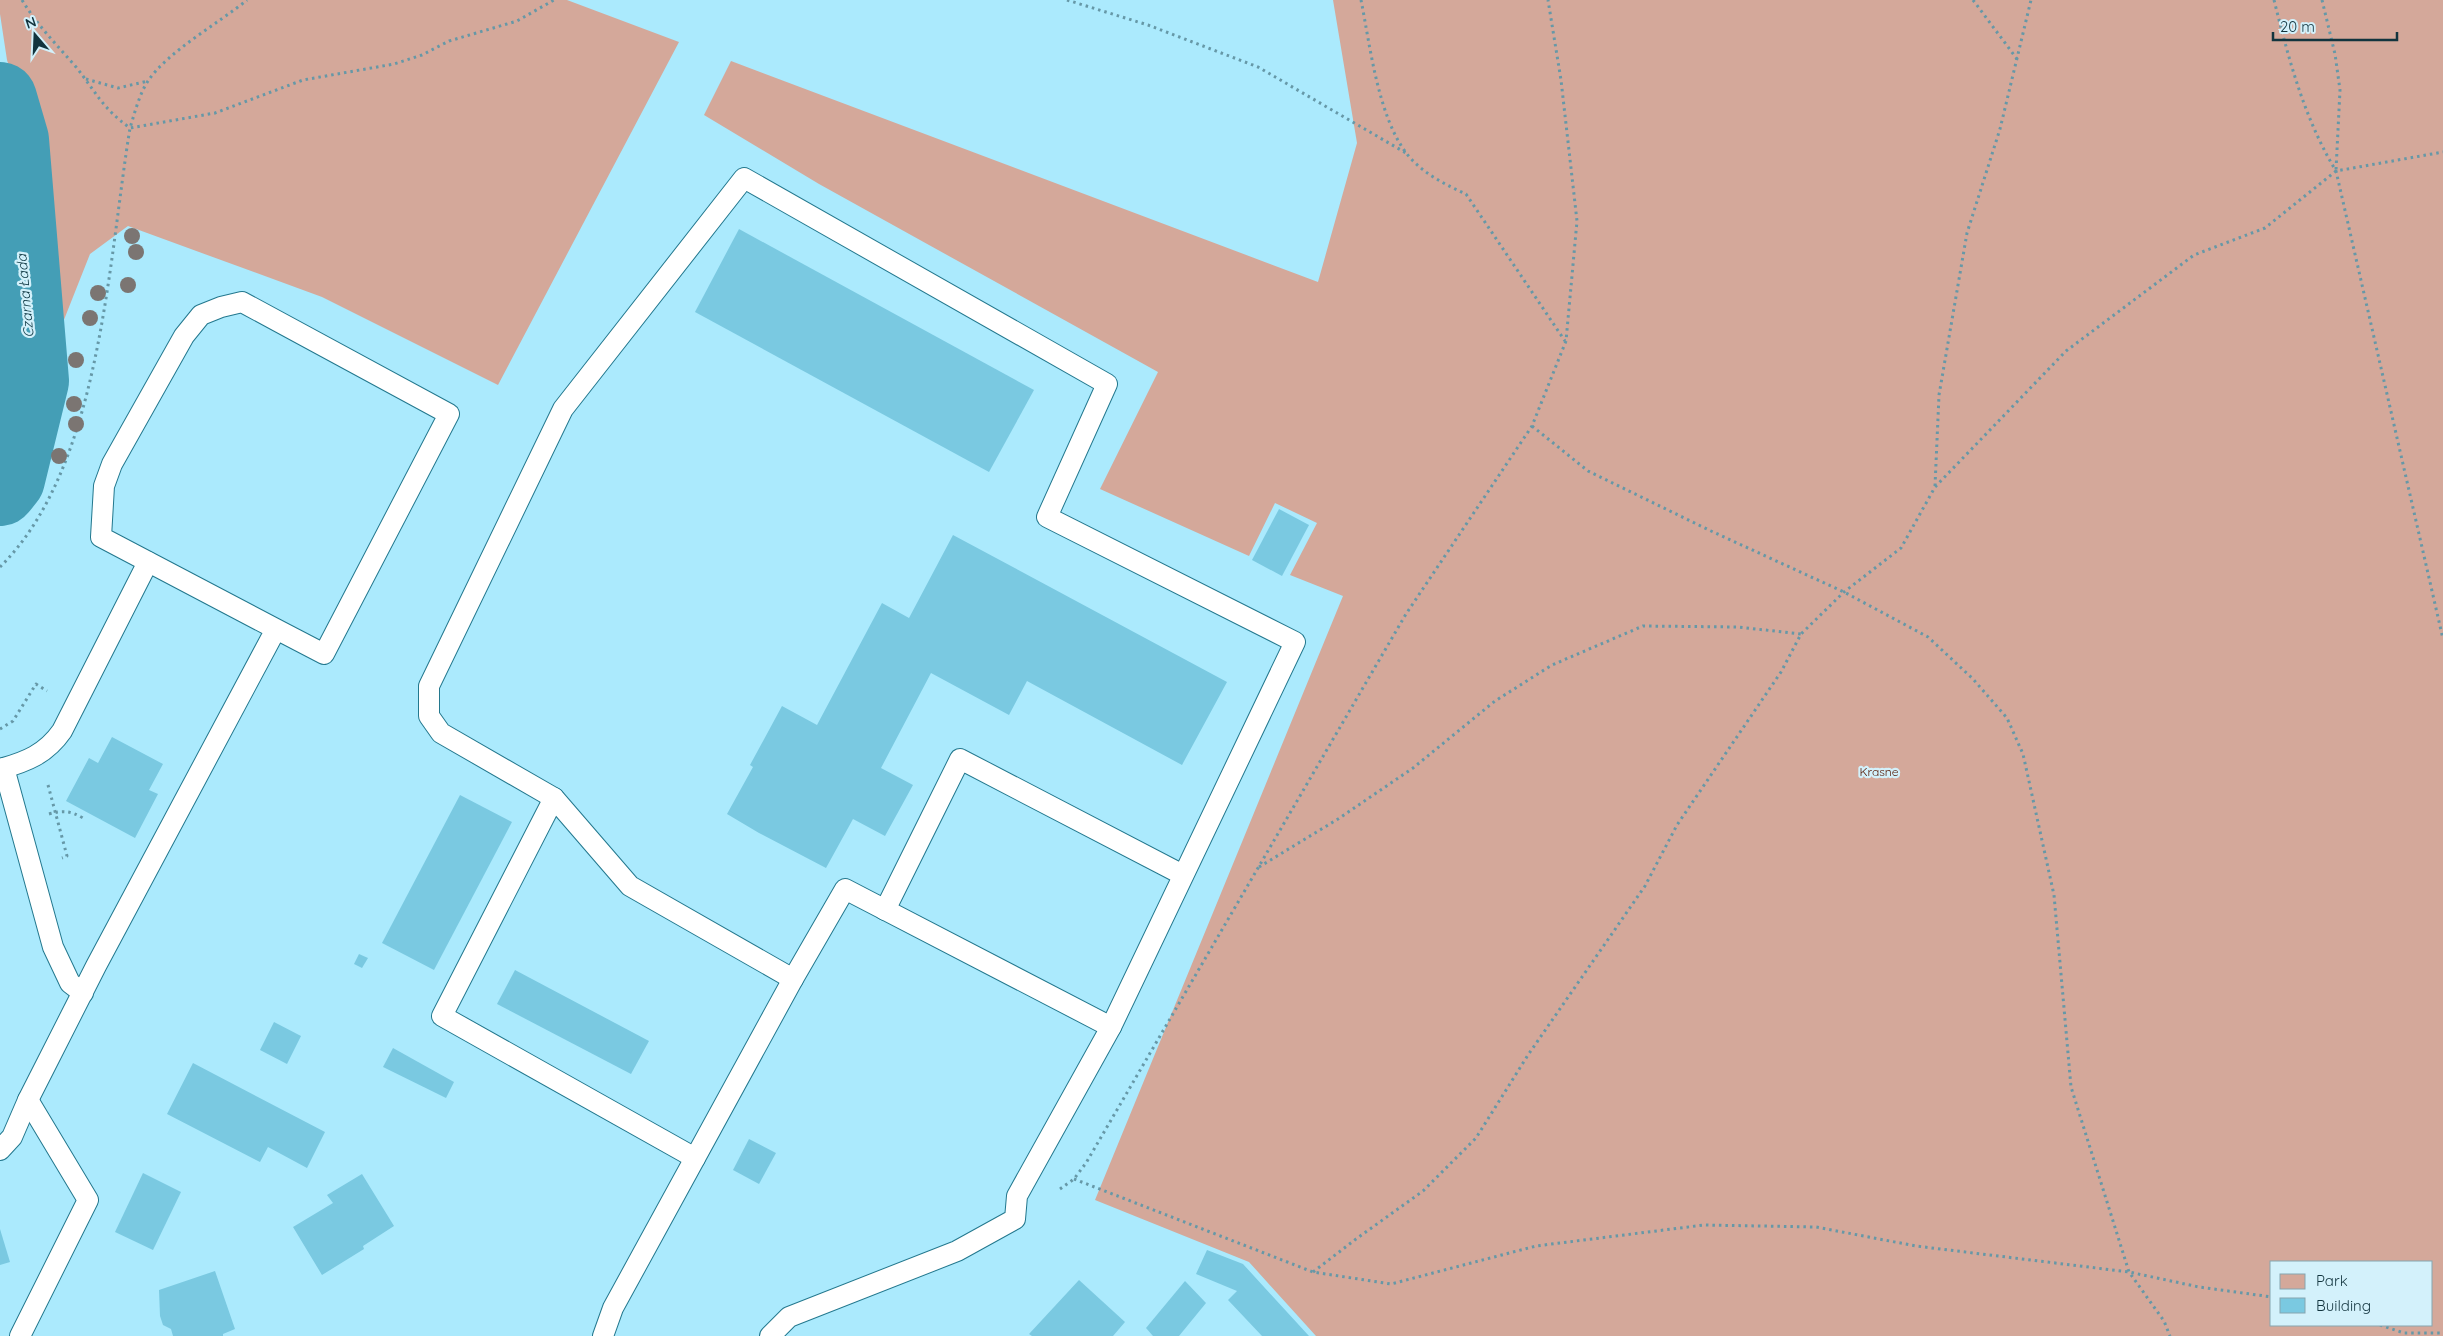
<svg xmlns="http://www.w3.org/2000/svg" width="2443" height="1336" font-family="Quicksand,sans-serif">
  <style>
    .green { fill: #d4a89a; fill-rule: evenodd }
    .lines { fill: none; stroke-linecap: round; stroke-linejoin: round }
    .river { stroke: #449eb6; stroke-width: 74 }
    .building { fill: #7ac9e1 }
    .service-casing { stroke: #23788e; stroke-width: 22 }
    .path { stroke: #6698a7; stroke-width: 3; stroke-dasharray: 2.5 4; stroke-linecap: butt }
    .service { stroke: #fff; stroke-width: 20 }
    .tree { fill: #7b7572 }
    .labels { text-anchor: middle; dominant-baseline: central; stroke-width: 4.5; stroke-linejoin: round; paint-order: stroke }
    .park-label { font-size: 12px; fill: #541600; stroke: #d3f1fb }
    .water-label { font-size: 14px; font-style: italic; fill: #113a45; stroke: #d3f1fb }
  </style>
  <rect width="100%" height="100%" fill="#abeafd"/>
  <g class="green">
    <polygon points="0,0 567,0 679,42 498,385 322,297 128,226 90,254 52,350 39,205 23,112 7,60 0,14"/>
    <path d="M1333,0H2443V1336H1316L1249,1262L1095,1200L1343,596L1290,575L1317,523L1275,503L1249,556L1100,489L1158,372L819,184L704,115L731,61L1318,282L1357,143ZM2272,1262H2432V1325H2272Z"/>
  </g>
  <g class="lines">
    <polyline class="river" points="0,99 12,140 32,381 8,479 0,489"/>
  </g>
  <g class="building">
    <polygon points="739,229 1034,390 989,472 695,312"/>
    <polygon points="1279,509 1309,525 1282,576 1252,560"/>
    <polygon points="953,535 1227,682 1182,765 1027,681 1009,715 931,673 881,768 913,785 885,836 853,819 826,868 759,833 727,814 753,767 750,765 782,706 817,725 882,603 909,618"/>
    <polygon points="112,737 163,764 149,790 158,794 135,838 66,801 89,758 98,763"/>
    <polygon points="460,795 512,822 434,970 382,943"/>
    <polygon points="359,954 368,958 362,968 354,964"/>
    <polygon points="515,970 649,1041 631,1074 497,1004"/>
    <polygon points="274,1022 301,1036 287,1064 260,1050"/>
    <polygon points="393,1048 454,1082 446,1098 383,1067"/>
    <polygon points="193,1063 325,1132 307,1168 268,1147 260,1162 167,1114"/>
    <polygon points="749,1139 776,1153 759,1184 733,1170"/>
    <polygon points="143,1173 181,1192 153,1250 115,1232"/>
    <polygon points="362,1174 394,1226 363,1246 364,1249 322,1275 293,1227 333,1203 327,1195"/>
    <polygon points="0,1229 10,1262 0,1265"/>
    <polygon points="1207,1250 1243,1264 1309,1336 1262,1336 1228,1300 1237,1291 1196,1274"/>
    <polygon points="215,1271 235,1329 223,1334 223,1336 173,1336 171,1329 163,1325 160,1316 159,1290"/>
    <polygon points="1079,1280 1125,1322 1113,1336 1032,1336 1029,1334"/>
    <polygon points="1185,1281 1206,1303 1179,1336 1153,1336 1146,1328"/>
  </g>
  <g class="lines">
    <g class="service-casing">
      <g id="service">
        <polyline points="4,768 53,947 70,983 83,993"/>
        <path d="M0,769C26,762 46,754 62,731L148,562"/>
        <polyline points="554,798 442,1016 695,1158"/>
        <polyline points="885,910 960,759 1183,875"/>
        <polyline points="793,979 630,886 554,798 441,733 429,716 429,686 563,409 744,178 1107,384 1047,517 1295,642 1111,1027"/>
        <polyline points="0,1150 12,1137 28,1100 96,966 276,629 101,537 104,486 112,464 184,336 201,315 221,307 242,302 449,414 324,654 276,629"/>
        <polyline points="20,1336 88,1200 28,1100"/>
        <polyline points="603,1336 613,1308 793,979 845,889 1111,1027 1017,1196 1015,1219 957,1251 789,1317 770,1336"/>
      </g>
    </g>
    <g class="path">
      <path d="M22,0C37,25 57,45 76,67C96,92 102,108 130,128L215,113L303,80L394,64L422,55L449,41L517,21L554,0"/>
      <polyline points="1067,0 1148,25 1258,67 1406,153"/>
      <path d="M1361,0C1370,45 1378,117 1407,154C1422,173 1444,184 1466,194L1565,341"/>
      <polyline points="1973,0 2017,59"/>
      <path d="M2274,0C2289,60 2304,118 2336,171L2443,639"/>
      <polyline points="2322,0 2335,54 2340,90 2336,170"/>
      <polyline points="86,79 118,88 148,81"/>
      <polyline points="1532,426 1588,471 1711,531 1844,592 1928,637 1973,679 2007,718 2023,754 2054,895 2071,1087 2129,1272 2164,1321 2170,1336"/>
      <polyline points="1935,486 1939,395 1967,233 2000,129 2031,0"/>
      <path d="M0,567C101,467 108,262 130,128C135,112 139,95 148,81C167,52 219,23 247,0"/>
      <polyline points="0,729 13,721 36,684 47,691"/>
      <polyline points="48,785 67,856 62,858"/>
      <path d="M49,814C63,810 71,811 83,818"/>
      <polyline points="1259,867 1338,819 1413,768 1495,701 1552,665 1643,626 1738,627 1801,634"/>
      <polyline points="1074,1179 1313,1272 1391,1284 1536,1246 1704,1225 1816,1227 1916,1246 2129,1272 2199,1287 2272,1297"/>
      <polyline points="1060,1189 1074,1179 1086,1163 1406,614 1532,426 1566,341 1577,221 1561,80 1548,0"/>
      <polyline points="1313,1272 1356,1239 1423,1191 1476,1138 1528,1055 1645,886 1677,825 1781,672 1801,634 1844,592 1901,548 1935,487 2066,351 2194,255 2265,228 2336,171 2443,152"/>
      <polyline points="2380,1325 2404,1333 2443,1333"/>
    </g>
    <use href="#service" class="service"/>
  </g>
  <g class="tree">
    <circle cx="132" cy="236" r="8"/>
    <circle cx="136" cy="252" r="8"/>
    <circle cx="128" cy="285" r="8"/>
    <circle cx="98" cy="293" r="8"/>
    <circle cx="90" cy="318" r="8"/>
    <circle cx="76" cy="360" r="8"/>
    <circle cx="74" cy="404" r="8"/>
    <circle cx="76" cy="424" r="8"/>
    <circle cx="59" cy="456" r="8"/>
  </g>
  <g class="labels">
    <g class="park-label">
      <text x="1879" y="771">Krasne</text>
    </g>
    <g class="water-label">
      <text transform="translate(25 296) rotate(-95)">Czarna Łada</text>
    </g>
  </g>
  <rect x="2270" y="1261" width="162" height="65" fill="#d3f1fb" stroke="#86a5af"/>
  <rect x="2280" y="1274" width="25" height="15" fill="#d4a89a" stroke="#86a5af"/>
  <text x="2316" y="1286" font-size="15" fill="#12343e">Park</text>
  <rect x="2280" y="1298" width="25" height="15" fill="#7ac9e1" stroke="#86a5af"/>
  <text x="2316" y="1311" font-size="15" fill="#12343e">Building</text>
  <g transform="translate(35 35) rotate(341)" stroke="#d3f1fb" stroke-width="4" paint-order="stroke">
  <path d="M0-4L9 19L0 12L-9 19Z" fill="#12343e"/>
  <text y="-8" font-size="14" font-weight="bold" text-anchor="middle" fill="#12343e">N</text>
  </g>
  <path d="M2273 32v8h124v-8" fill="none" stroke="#12343e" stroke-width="2.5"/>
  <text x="2280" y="32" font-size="15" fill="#12343e" stroke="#d3f1fb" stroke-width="4" paint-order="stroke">20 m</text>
</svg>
